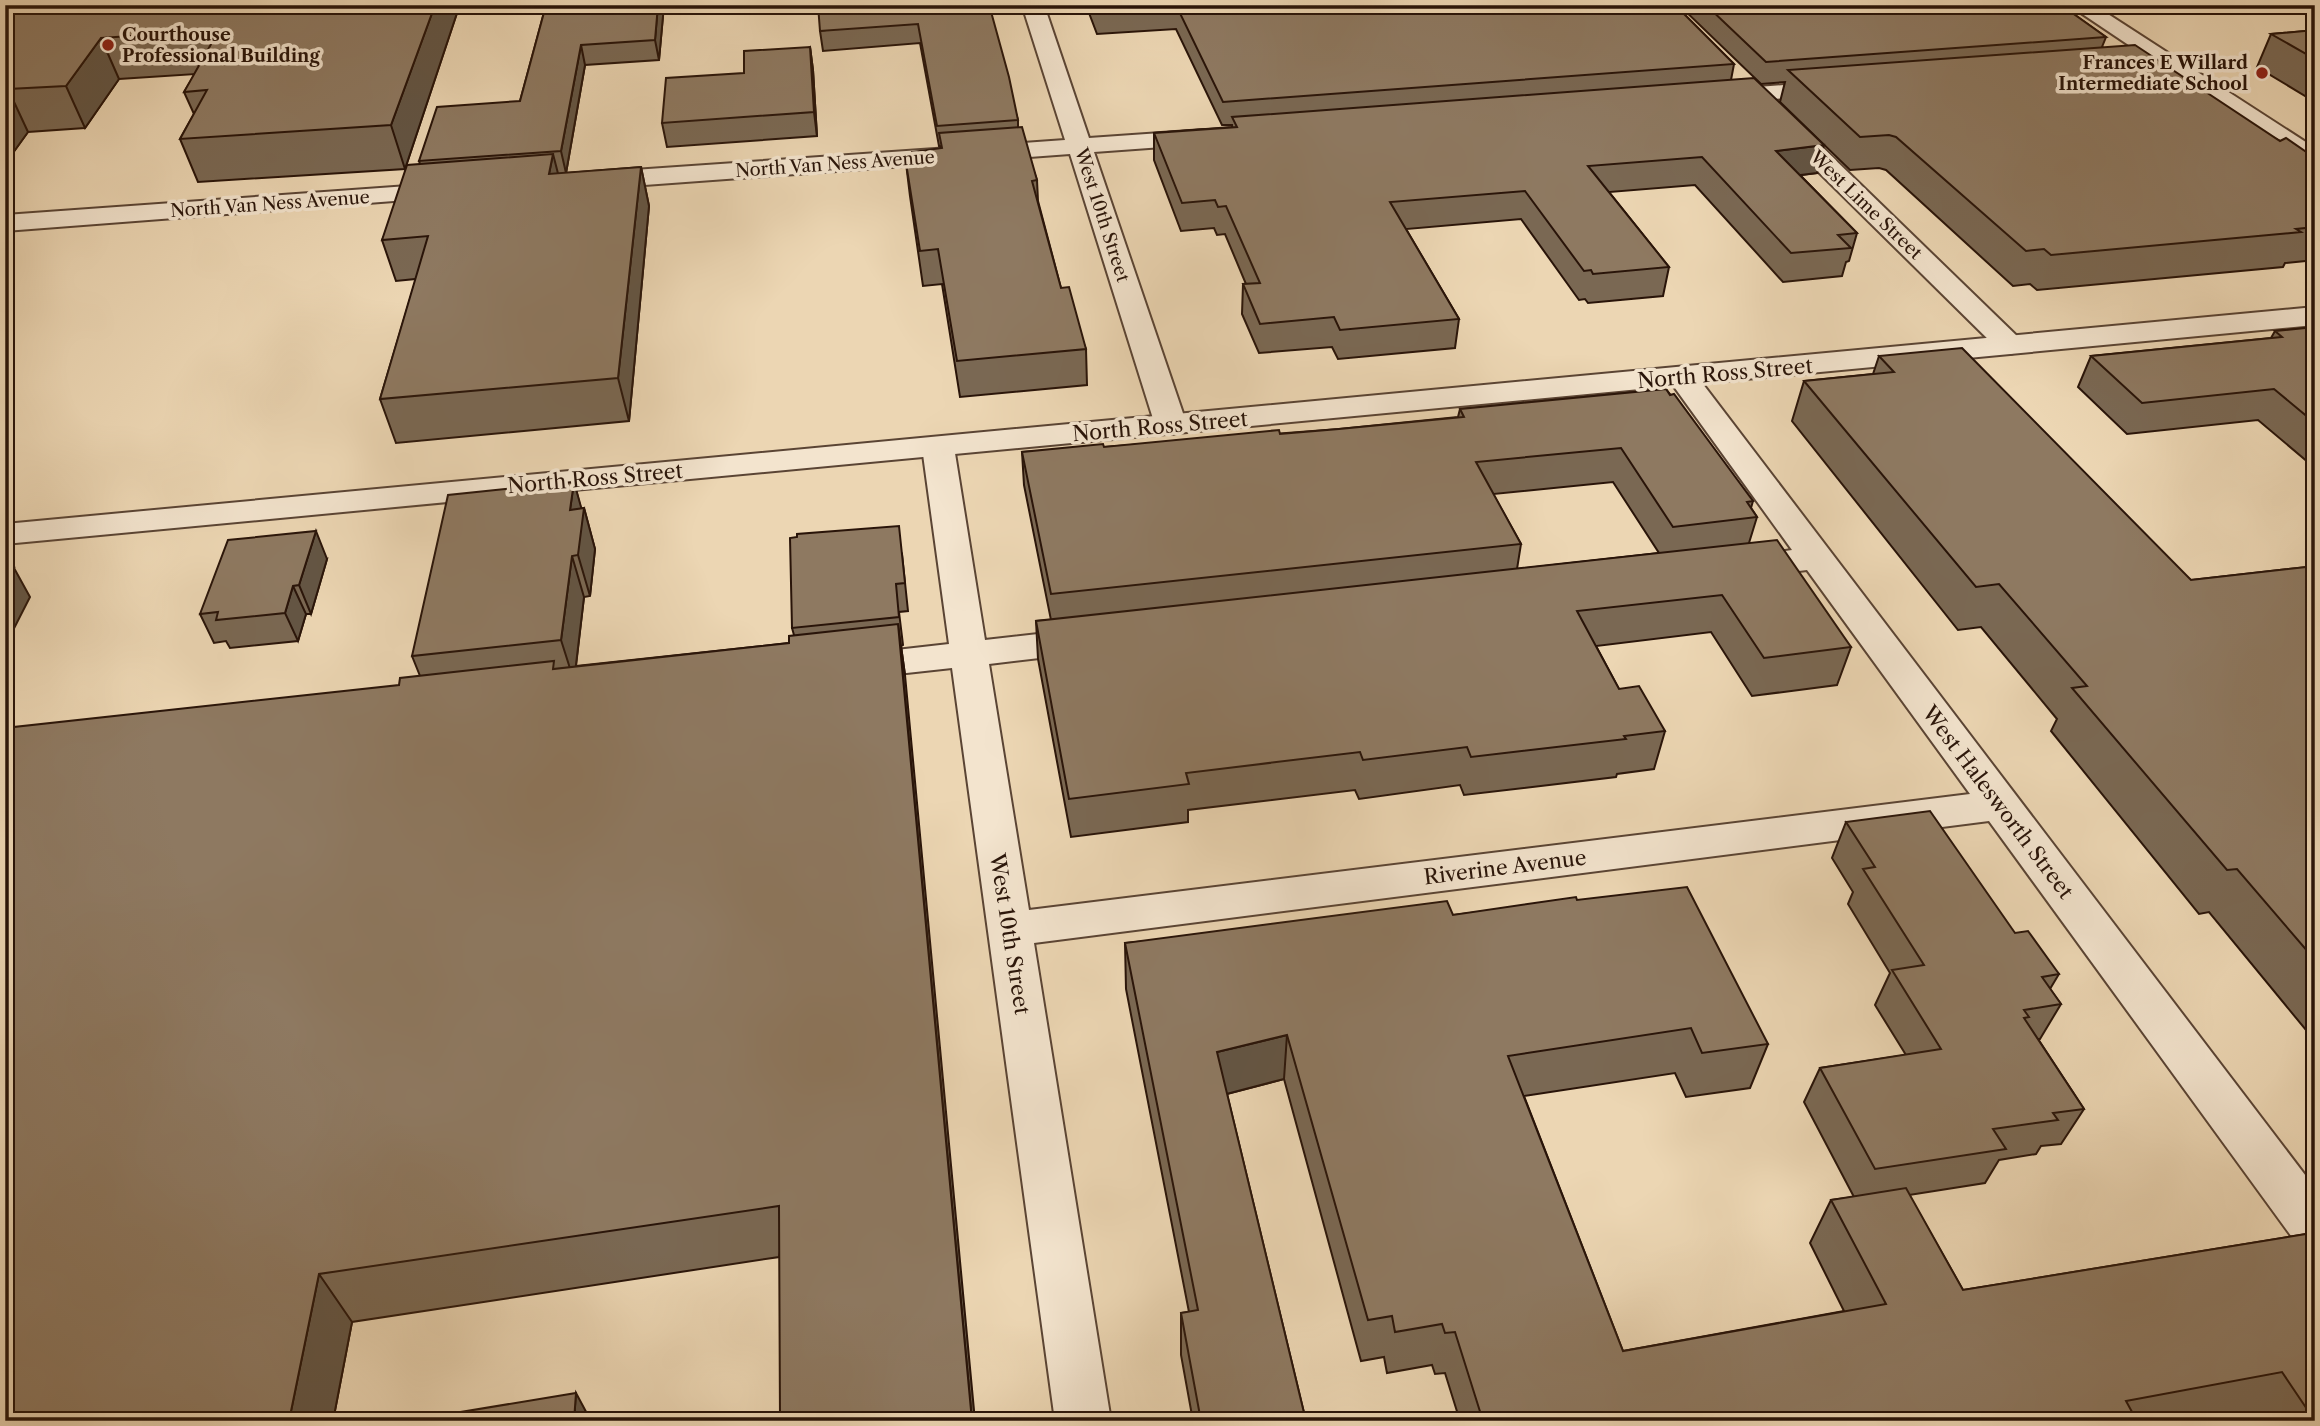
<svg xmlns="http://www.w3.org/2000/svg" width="2320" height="1426" font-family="'Libre Caslon Text',serif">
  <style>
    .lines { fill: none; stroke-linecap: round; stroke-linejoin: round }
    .minor-casing { stroke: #5a4434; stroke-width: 4 }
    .tertiary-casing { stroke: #5a4434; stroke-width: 4 }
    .minor { fill: #f3e4ce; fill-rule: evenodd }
    .tertiary { fill: #f3e4ce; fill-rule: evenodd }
    .wall { fill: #7a6853; stroke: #291409; stroke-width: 2; fill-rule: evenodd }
    .shaded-wall { fill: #635544; stroke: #291409; stroke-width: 2 }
    .building { fill: #8e7961; stroke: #291409; stroke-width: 2 }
    .poi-dot { fill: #8f2418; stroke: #f3e4ce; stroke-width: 2.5 }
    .labels { text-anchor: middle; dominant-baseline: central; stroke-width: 7; stroke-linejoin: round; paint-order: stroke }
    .far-poi-label { font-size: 18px; font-weight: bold; fill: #291409; stroke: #f3e4ce; text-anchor: start }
    .far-street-label { font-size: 18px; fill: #291409; stroke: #f3e4ce }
    .street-label { font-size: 21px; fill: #291409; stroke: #f3e4ce }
  </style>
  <rect width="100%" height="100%" fill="#ecd6b3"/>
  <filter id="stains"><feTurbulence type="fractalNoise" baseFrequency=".00286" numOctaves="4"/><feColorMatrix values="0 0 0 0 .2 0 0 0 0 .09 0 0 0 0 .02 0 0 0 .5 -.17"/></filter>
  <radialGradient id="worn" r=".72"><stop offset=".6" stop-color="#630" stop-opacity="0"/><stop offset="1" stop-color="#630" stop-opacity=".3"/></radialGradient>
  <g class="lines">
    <g class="minor-casing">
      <g id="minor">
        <polygon points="1022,5 1044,5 1089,138 1204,130 1213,132 1216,137 1213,142 1204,144 1094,152 1187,425 1182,432 1171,434 1160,432 1155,425 1070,154 590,189 581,186 577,181 581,176 590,173 1065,140"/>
        <polygon points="1836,81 1844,83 1848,88 1844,93 1718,104 1710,102 1706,97 1710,92 1718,90"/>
        <polygon points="1784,117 1793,119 2020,339 2025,345 2020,351 2010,354 2000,351 1775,129 1772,124 1775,119"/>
        <polygon points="450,183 459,186 463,191 459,196 5,231 5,215"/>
        <polygon points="1682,368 1693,371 2315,1188 2315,1251 2297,1244 1989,821 1034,943 1111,1421 1055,1421 952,668 852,679 839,676 833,667 839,658 852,655 949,644 922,447 927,440 938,437 949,440 954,447 985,640 1091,628 1104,632 1109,640 1104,648 1091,652 989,664 1029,910 1970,794 1807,570 1739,578 1727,575 1722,567 1727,559 1792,550 1667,377 1671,371"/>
      </g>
    </g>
    <g class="tertiary-casing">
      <g id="tertiary">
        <polygon points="2069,5 2094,5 2315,148 2315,166 2306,164"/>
        <polygon points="2315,307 2315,325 5,544 5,524"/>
      </g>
    </g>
    <use href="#minor" class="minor"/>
    <use href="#tertiary" class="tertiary"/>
  </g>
  <g class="wall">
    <polygon points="5,5 458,10 405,169 198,182 180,139 194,114 184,92 195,74 119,79 85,128 28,132 5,164"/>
    <polygon points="546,5 664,5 659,60 585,65 566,173 641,167 649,206 629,421 396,443 380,399 416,279 396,281 382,240 420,164 419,161 520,101"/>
    <polygon points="984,5 1018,120 1018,127 1037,180 1038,201 1061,288 1086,349 1087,385 960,397 942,284 923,286 910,196 906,163 913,162 941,148 940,146 939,146 920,43 823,51 820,31"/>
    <polygon points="1086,5 1675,5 1734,64 1731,80 1817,173 1800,175 1857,233 1849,261 1846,262 1842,276 1783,282 1695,185 1609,192 1669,267 1663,296 1588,303 1585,299 1579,300 1521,219 1406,229 1459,319 1455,348 1338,359 1332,347 1259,353 1242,314 1243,284 1246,284 1225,234 1217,235 1214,228 1181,231 1154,160 1154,133 1232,127 1232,125 1222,125 1176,29 1097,34"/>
    <polygon points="1679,5 2061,5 2106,37 2102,47 2280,141 2315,158 2315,260 2285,263 2283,267 2037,290 2030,284 2013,286 1886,170 1879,168 1850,170 1780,102 1785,82 1761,84"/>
    <polygon points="2315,30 2315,102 2257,67 2271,34"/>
    <polygon points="810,47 813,70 817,136 667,147 662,123"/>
    <polygon points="2315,327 2315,468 2258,420 2127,434 2078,387 2091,356 2271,338 2275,331"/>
    <polygon points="1879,356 2191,580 2315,566 2315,1041 2209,912 2199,914 2051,731 2057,719 1981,627 1958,630 1792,421 1804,381 1873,374"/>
    <path d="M1666,389L1753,501L1751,508L1757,517L1749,543L1851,647L1837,685L1752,696L1711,632L1596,646L1619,689L1665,731L1654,769L1617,774L1616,777L1464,795L1460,785L1359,799L1355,790L1188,810V822L1071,837L1038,659L1036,621L1051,620L1024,485L1022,452L1104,447L1339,429L1458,417L1460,409ZM1613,482L1659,553L1517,569L1521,544L1493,494Z"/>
    <polygon points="574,482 581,509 584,508 595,549 590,596 584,597 576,666 789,643 794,635 792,628 902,554 908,611 899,612 903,645 901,646 905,675 779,1257 352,1322 333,1421 5,1421 399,685 420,676 412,656"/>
    <polygon points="327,559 311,614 306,614 298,641 230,648 226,641 214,643 200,614"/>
    <polygon points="1846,822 2015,933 2059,974 2050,989 2061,1004 2040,1039 2038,1039 2084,1109 2061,1144 2041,1146 2036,1154 1999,1160 1985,1183 1909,1195 1963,1290 2306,1234 2315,1421 2248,1421 2243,1413 2200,1421 1460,1421 1445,1373 1435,1374 1432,1365 1387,1373 1384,1357 1361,1361 1284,1079 1227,1094 1306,1421 1193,1421 1181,1355 1181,1313 1189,1312 1126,989 1125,943 1453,915 1577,900 1768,1044 1750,1088 1686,1097 1675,1073 1524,1096 1623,1351 1844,1311 1810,1243 1831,1200 1854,1197 1804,1102 1820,1068 1906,1055 1875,1005 1890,973 1848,904 1853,892 1832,858"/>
  </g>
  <g class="shaded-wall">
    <polygon points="435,5 457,5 458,10 405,169 391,125"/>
    <polygon points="658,5 664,5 659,60 655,40"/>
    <polygon points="101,38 119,79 85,128 66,86"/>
    <polygon points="581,45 585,65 566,173 561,151"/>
    <polygon points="810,47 813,70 817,136 814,112"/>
    <polygon points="8,89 28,132 5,164 5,93"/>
    <polygon points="1824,145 1817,173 1769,179 1776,151"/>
    <polygon points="553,154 563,193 549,174"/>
    <polygon points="641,167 649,206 629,421 618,378"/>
    <polygon points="574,482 583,514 584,508 595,549 590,596 578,555 570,510"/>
    <polygon points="316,531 327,559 311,614 299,585"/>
    <polygon points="572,556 584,597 574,681 561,640"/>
    <polygon points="14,568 30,597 5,646 5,577"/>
    <polygon points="293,586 306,614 298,641 285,613"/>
    <polygon points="898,624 905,675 975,1421 972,1421"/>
    <polygon points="1287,1035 1284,1079 1215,1097 1217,1052"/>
    <polygon points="319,1274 352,1322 333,1421 289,1421"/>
    <polygon points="576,1393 591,1421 574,1421"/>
  </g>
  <g class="building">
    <polygon points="5,5 435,5 391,125 180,139 207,90 184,92 219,30 101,38 66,86 8,89 5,93"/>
    <polygon points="546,5 658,5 655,40 581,45 561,151 419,161 437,107 520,101"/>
    <polygon points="818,5 984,5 985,8 990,8 1009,77 1018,120 937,126 918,24 820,31"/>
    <polygon points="1094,5 1675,5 1734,64 1223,102 1177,7 1097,12"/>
    <polygon points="1706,5 2061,5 2106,37 1766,62"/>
    <polygon points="2315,30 2315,59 2271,34"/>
    <polygon points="2135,45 2280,141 2286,138 2315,158 2315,227 2296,229 2301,232 2051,255 2044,249 2026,251 1896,137 1889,135 1860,137 1788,70"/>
    <polygon points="810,47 814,112 662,123 666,78 744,73 744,51"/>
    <polygon points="1754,78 1824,145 1776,151 1857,233 1838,235 1851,248 1791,253 1702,157 1588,166 1669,267 1593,274 1591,270 1584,271 1525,191 1390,202 1459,319 1340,330 1334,317 1260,324 1243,284 1260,283 1226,206 1218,207 1215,200 1182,203 1154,133 1237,127 1232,117"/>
    <polygon points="1022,127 1037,180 1032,181 1061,288 1069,287 1086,349 957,361 938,249 920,251 906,163 913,162 912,152 942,148 939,133"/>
    <polygon points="553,154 549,174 641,167 618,378 380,399 428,236 382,240 407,165"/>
    <polygon points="2315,327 2315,423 2274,389 2142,403 2091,356 2282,337 2275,331"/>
    <polygon points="1962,348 2191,580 2315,566 2315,960 2237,869 2227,870 2072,688 2087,686 1999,584 1976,587 1804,381 1894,372 1879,356"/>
    <polygon points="1666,389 1670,395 1674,394 1753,501 1747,502 1757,517 1673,527 1621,448 1476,462 1521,544 1051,594 1022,452 1103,444 1104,447 1279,430 1280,434 1339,429 1464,417 1460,409"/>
    <polygon points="574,482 570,510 584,508 578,555 572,556 561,640 412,656 448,495"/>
    <polygon points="899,526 905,583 896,584 899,617 792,628 790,538 797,537 797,534"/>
    <polygon points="316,531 299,585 293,586 285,613 216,620 218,612 200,614 228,540"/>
    <polygon points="1777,540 1851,647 1764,658 1722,595 1577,611 1619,689 1639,686 1665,731 1624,736 1626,739 1471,757 1467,747 1363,760 1360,752 1186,773 1189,784 1069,799 1036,621"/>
    <polygon points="14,568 5,585 5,569"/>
    <polygon points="898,624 972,1421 780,1421 779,1206 319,1274 289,1421 5,1421 5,728 399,685 400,678 554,661 553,669 789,643 789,636"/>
    <polygon points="1930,811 2015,933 2028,931 2059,974 2042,977 2061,1004 2024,1010 2029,1017 2024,1018 2084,1109 2053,1113 2058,1120 1993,1129 2006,1149 1875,1169 1820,1068 1941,1049 1892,970 1924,965 1863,869 1875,867 1846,822"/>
    <polygon points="1687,887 1768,1044 1702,1053 1691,1028 1508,1056 1623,1351 1886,1304 1831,1200 1906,1188 1963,1290 2306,1234 2315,1246 2315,1421 2282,1372 2126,1401 2137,1421 1483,1421 1455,1332 1445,1333 1442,1324 1395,1332 1392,1316 1368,1320 1287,1035 1217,1052 1306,1421 1201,1421 1181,1313 1198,1310 1125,943 1447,901 1453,915 1576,897 1577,900"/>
    <polygon points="576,1393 574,1421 406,1421"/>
  </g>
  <g class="poi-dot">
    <circle cx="108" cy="45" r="7"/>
    <circle cx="2262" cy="73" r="7"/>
  </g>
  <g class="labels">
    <g class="far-poi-label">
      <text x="122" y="35">Courthouse<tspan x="122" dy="21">Professional Building</tspan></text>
      <text x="2248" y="63" text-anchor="end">Frances E Willard<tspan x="2248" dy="21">Intermediate School</tspan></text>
    </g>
    <g class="far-street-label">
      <text transform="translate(835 164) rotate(-4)">North Van Ness Avenue</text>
      <text transform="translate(270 204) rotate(-4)">North Van Ness Avenue</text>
      <text transform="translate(1866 205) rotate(44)">West Lime Street</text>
      <text transform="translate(1102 215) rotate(72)">West 10th Street</text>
    </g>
    <g class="street-label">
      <text transform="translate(1725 373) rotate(-5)">North Ross Street</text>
      <text transform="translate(1160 426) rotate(-5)">North Ross Street</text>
      <text transform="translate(595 478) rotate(-5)">North Ross Street</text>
      <text transform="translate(1998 802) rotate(53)">West Halesworth Street</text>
      <text transform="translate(1505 867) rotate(-7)">Riverine Avenue</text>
      <text transform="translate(1010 934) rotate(81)">West 10th Street</text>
    </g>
  </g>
  <rect width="2320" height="1426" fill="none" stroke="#ecd6b3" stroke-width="28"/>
  <rect x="7" y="7" width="2306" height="1412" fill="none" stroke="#291409" stroke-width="3.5"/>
  <rect x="14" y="14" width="2292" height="1398" fill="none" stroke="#291409" stroke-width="2"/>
  <rect width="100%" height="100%" filter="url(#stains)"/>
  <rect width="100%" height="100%" fill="url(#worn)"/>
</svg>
